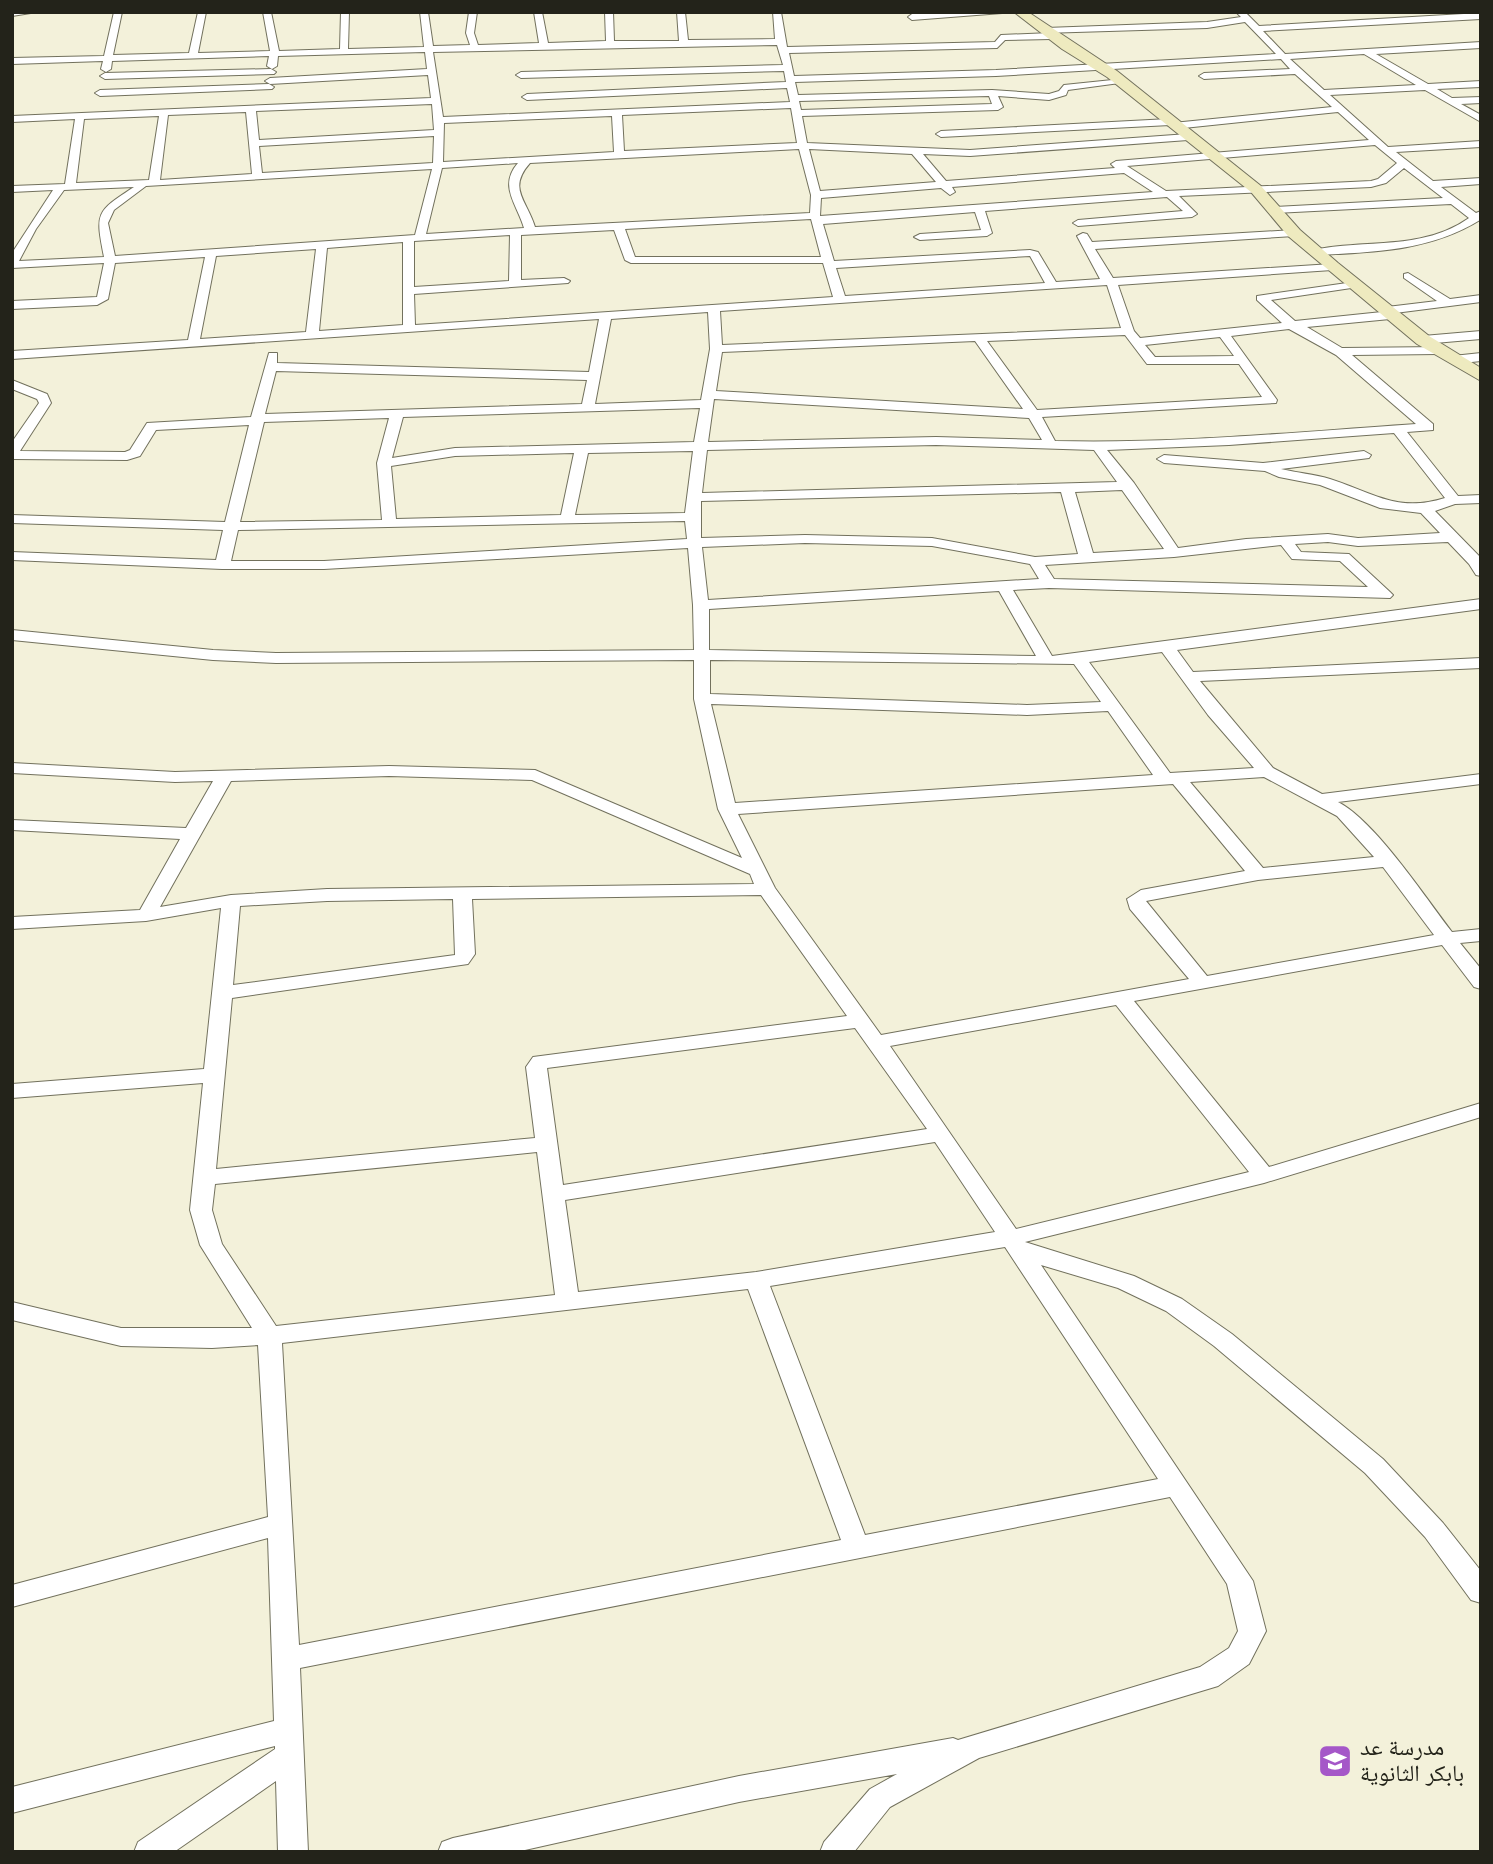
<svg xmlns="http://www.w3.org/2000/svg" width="1493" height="1864" font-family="'Varela Round','Noto Naskh Arabic',sans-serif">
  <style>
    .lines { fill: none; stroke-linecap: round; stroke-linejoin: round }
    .street-casing { stroke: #72715d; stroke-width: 2 }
    .secondary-casing { stroke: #72715d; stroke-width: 2 }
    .street { fill: #fff; fill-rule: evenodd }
    .secondary { fill: #eeeabf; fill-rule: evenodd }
    .labels { text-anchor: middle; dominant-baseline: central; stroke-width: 6; stroke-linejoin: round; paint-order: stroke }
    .near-poi-label { font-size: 23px; fill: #23231a; stroke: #f3f1da; text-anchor: start }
  </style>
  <rect width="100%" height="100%" fill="#f3f1da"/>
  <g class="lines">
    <g class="street-casing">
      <g id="street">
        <polygon points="12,12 37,12 12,16"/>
        <path d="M114,12H122L113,55L189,53L198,12H206L198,53L270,51L263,12H271L279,51L340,49L341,12H349L348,49L424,47L420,12H428L433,46L470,45L466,33L469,12H477L474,33L478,45L539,43L534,12H542L548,43L606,41L605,12H613L614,41H679L677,12H685L688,40L775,39L773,12H781L787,47L995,42L1001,35L1051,33L1055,36L1051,39L1005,40L997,48L789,53L794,76L996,70L1276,54L1245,22L1207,28L1043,33L1046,28L1207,22L1241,17L1236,12H1245L1259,26L1481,13V19L1263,31L1285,54L1481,42V48L1376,54L1428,84L1481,81V87L1437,89L1452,98L1481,97V103L1461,104L1481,115V122L1425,90L1330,95L1388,147L1481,141V147L1396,152L1433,181L1481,178V184L1441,187L1476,213L1481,211L1480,220C1430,251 1374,252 1317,255L1311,252L1313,250C1366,239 1422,251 1469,218L1451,204L1275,213L1270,210L1275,207L1443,198L1404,168L1386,183L1371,187L1179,196L1197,214L1192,217L1078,226L1073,223L1078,220L1183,211L1167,197L985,211L992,233L987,236L920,240L914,237L920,234L981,230L975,212L823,224L834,261L1030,250L1038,252L1056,282L1100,279L1077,236L1083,233L1087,234L1092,242L1294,230L1299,233L1294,236L1095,249L1113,278L1332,264L1338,267L1332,270L1118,285L1134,331L1140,338L1282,323L1257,300V296L1354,282L1358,283V287L1271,300L1295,321L1382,312L1383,308L1387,307L1437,301L1404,278V274L1408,273L1450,299L1481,295V302L1395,313L1394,318L1390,319L1307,327L1342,348L1442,347V353L1438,354L1352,355L1433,424V430L1407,432L1458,496L1481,495V503L1455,504L1435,511L1481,558V576L1476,575L1469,564L1448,542L1358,546L1328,542L1295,544L1301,552L1349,554L1390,592L1393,595L1390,598L1049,588L1013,590L1052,656L1481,599V609L1177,650L1193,672L1481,658V668L1200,681L1273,768L1322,794L1481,774V784L1338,802C1375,821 1425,897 1452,932L1481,929V941L1460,943L1481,969V989L1474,987L1442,945L1134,1001L1269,1167L1481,1103V1117L1264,1183L1025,1242L1134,1276L1182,1299L1232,1334L1383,1459L1443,1523L1481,1571V1603L1471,1600L1425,1537L1365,1473L1214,1346L1166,1311L1118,1288L1041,1265L1253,1581L1266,1631L1249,1664L1218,1686L979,1758L890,1807L854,1852H820L824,1842L870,1789L897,1774L739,1802L516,1852H438L442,1842L453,1838L739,1776L953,1738L958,1740L1200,1667L1229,1648L1238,1631L1227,1584L1170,1497L300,1668L308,1852H278L276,1781L174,1852H134L138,1842L275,1749V1746L12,1813V1787L274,1721L268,1538L12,1607V1585L268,1517L258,1345L212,1348L121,1346L12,1320V1302L121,1328H252L200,1245L190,1210L203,1083L12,1098V1084L204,1069L221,908L146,921L12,929V917L140,910L180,839L12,830V820L186,828L213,781L175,782L12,773V763L175,772L389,766L535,770L742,858L718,809L694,699V660L276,663L213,660L12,640V630L213,650L276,653L694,650L693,605L688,548L324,569H222L12,560V552L216,560L223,530L12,523V515L225,522L249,425L156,430L140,456L127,460L12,459V442L39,403L37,399L12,389V380L47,394L51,403L20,451L125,452L130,450L147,423L251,417L269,353H277V363L589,372L599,319L12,359V351L188,340L205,257L115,263L108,299L97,305L12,309V301L97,297L104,263L12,268V253L53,190L12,192V186L65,184L75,119L12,122V116L431,98L428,75L270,84L265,81L270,78L427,69L425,52L278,56L277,66L272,69L267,66L269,56L112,61L111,69L106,72L101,69L103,61L12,64V58L104,56ZM777,45L783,65L521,72L516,75L521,78L784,71L786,82L527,94L522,97L527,100L787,88L790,102L443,117L433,52ZM1364,54L1416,85L1324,90L1290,59ZM1281,59L1290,69L1204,73L1199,76L1204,79L1295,74L1332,107L1173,123L1169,119L941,131L936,134L941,137L1170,125L1174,129L1338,112L1369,140L1116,161L1111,164L1115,168L946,181L923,154L970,156L1188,140L1193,137L1188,134L970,150L807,143L802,116L998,110L1003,107L998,96L1049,100L1066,95L1068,90L1127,82L1122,79L1064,85L1059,91L1049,94L992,90L798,95L795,82L996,76ZM989,96L992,104L801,110L799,101ZM432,104L434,130L259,140L256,111ZM791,108L797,143L624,151L622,115ZM246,112L252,174L160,180L168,115ZM159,116L149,180L76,183L84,119ZM612,116L614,152L443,162L444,123ZM434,136L433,163L262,173L259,146ZM1375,145L1397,163L1378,179L1371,181L1166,191L1127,166ZM799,149L811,195L810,213L535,227C527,200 507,189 530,163ZM809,149L912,154L936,182L820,191ZM518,163C498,186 517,204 524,228L426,234L442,168ZM432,169L415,235L115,256L108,223L114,210L146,186ZM1124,173L1153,192L820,216L821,198L941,188L950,195L955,192L952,187ZM134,187C96,212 95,212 104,257L19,261L36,229L64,190ZM811,219L821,257H635L625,229ZM614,230L625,260L631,263H823L833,297L415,325L414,294L568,283L570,281L564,278L521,280V235ZM510,235L509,281L414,287V241ZM403,242V325L319,331L327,248ZM316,249L306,332L200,339L216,256ZM1030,256L1045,283L845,296L836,268ZM1107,285L1121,328L722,345L720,311ZM708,312L710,349L701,400L595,404L611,319ZM1289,329L1336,355L1416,424C1296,432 1176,444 1055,441L1042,417L1276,403L1277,400L1231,336ZM1125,335L1147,364H1239L1262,397L1037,410L987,341ZM1220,337L1234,356L1155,357L1145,345ZM975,341L1023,409L716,391L722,352ZM276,371L587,380L582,404L265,414ZM714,399L1029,418L1042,440L936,437L708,442ZM700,408L694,442L455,448L392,458L403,417ZM389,418L377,463L382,520L240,522L264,422ZM1394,433L1445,498C1397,513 1374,493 1330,479C1314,474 1297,473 1281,469L1369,458L1371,455L1364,451L1263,463L1164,455L1157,459L1164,463L1265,471L1279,477L1320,485L1380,508L1421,513L1440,533L1358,538L1328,534L1246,539L1178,548L1134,483L1107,450L1229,445ZM936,445L1094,450L1117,482L702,493L707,450ZM693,451L685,513L575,515L588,453ZM574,453L561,515L396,519L391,466L455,456ZM1122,490L1164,549L1093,553L1075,492ZM1061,492L1078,554L1035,557L932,538L805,535L701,538V501ZM685,521L687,539L324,561H231L238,530ZM805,543L932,546L1030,564L1039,579L708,600L702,547ZM1281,545L1292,559L1340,561L1368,587L1054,579L1045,565L1174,557ZM999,591L1036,656L709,650V609ZM1162,652L1208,715L1254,768L1170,773L1089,662ZM710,660L1074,664L1101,702L1027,705L710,694ZM711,704L1027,715L1108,711L1153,775L735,803ZM389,776L532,780L750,874L754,884L327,889L231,895L160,907L231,781ZM1264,777L1337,816L1374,857L1263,868L1190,782ZM1173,784L1245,871L1141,890L1127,899L1130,909L1189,979L881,1035L775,888L738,814ZM1383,867L1434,935L1207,976L1146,901L1258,880ZM761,895L847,1016L533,1057L526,1067L535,1138L216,1169L232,998L468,964L475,954L472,899ZM453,899L455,955L233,985L240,906L327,901ZM1116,1005L1249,1172L1016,1229L890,1046ZM855,1028L927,1129L563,1185L547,1068ZM935,1142L995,1232L756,1272L578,1292L565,1200ZM537,1152L555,1295L276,1326L222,1244L212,1210L215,1184ZM1005,1247L1158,1479L865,1535L770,1286ZM748,1289L841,1540L299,1645L282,1343Z"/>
        <polygon points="956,12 1015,12 912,20 908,17 912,14"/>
        <polygon points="271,69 276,72 274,74 105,79 100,76 105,73"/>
        <polygon points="269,84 274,87 272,89 100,96 95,93 100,90"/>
        <polygon points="1481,331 1481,339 1423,344 1417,340 1423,336"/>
        <polygon points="1481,353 1481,361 1453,364 1447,360 1453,356"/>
      </g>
    </g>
    <g class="secondary-casing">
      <polygon id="secondary" points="1014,12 1028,12 1117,71 1261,186 1300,230 1338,263 1429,336 1481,368 1481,381 1417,344 1288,236 1251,192 1107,77 1062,49"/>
    </g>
    <use href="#street" class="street"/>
    <use href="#secondary" class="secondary"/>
  </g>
  <defs>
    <g id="school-square" transform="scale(1.75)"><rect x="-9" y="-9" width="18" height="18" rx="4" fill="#a557c8" stroke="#f3f1da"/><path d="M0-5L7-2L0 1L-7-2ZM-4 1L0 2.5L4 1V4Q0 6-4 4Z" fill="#fff"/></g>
  </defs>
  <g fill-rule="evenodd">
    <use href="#school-square" x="1335" y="1761"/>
  </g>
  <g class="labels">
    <g class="near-poi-label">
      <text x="1360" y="1748">مدرسة عد<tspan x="1360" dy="26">بابكر الثانوية</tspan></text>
    </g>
  </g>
  <rect width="1493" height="1864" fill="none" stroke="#23231a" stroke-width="28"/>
</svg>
